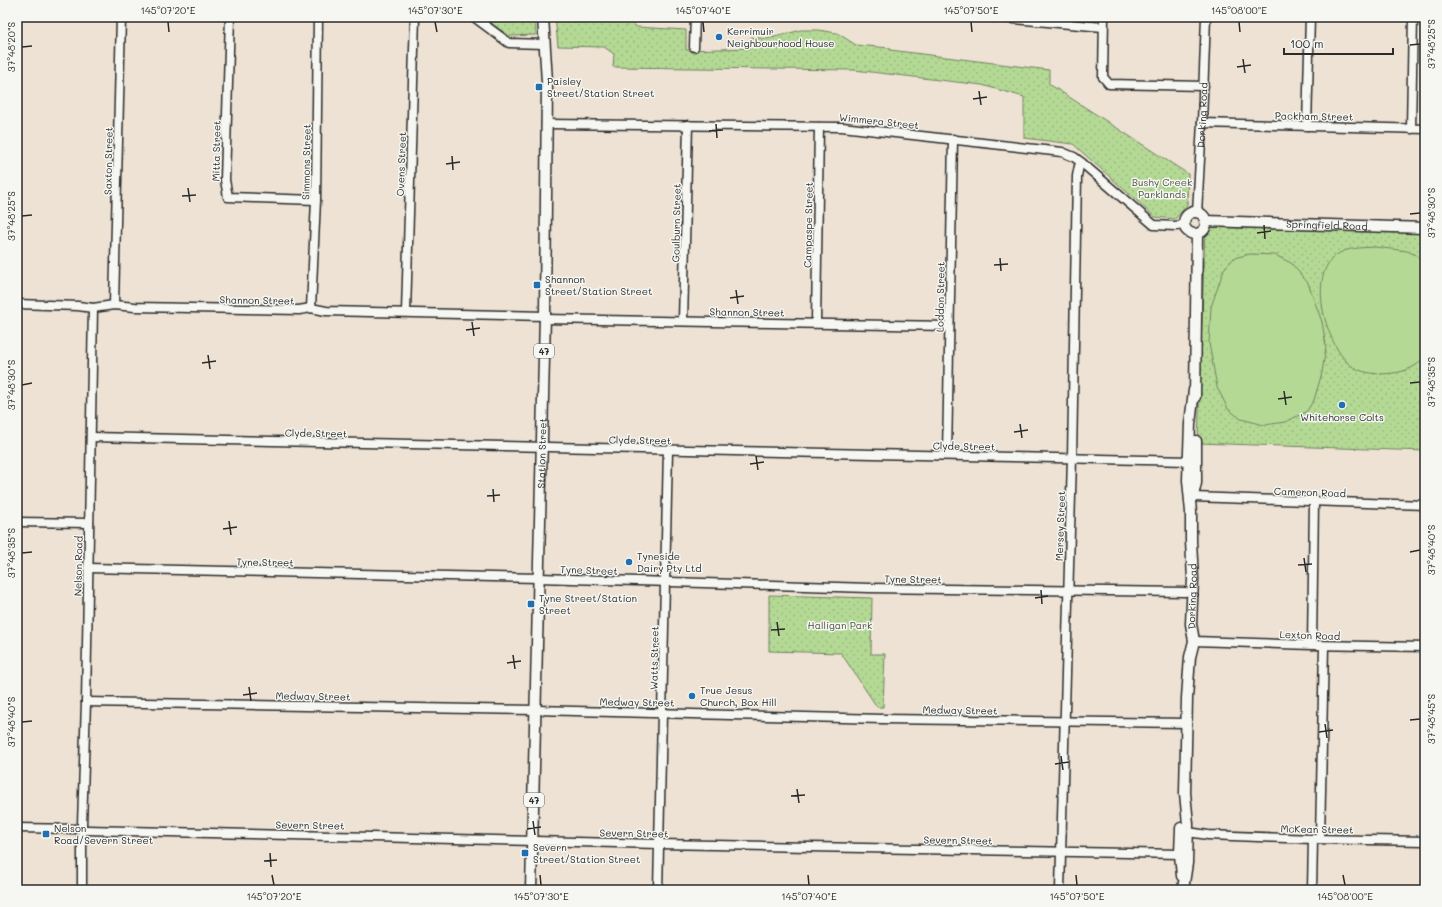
<svg xmlns="http://www.w3.org/2000/svg" width="1442" height="907" font-family="Mali,sans-serif">
  <style>
    .grass { fill: url(#grass-dots); stroke: #708260 }
    .garden { fill: #b4d994; stroke: #708260 }
    .lines { fill: none; stroke-linecap: round; stroke-linejoin: round }
    .minor-casing { stroke: #2b2b2b; stroke-width: 11 }
    .major-casing { stroke: #2b2b2b; stroke-width: 13 }
    .minor { stroke: #f6f6f2; stroke-width: 8 }
    .major { stroke: #f6f6f2; stroke-width: 10 }
    .ticks { fill: none; stroke: #2b2b2b; stroke-width: 1.5 }
    .poi-dot { fill: #1f6fb2; stroke: #f6f6f2; stroke-width: 1.5 }
    .labels { text-anchor: middle; dominant-baseline: central; stroke-width: 3; stroke-linejoin: round; paint-order: stroke }
    .shield { fill: #f6f6f2; stroke: #686867; stroke-width: 1 }
    .shield-label { font-size: 9px; font-weight: bold; fill: #2b2b2b }
    .poi-label { font-size: 10px; fill: #2b2b2b; stroke: #f6f6f2; text-anchor: start }
    .street-label { font-size: 10px; fill: #2b2b2b; stroke: #f6f6f2 }
    .park-label { font-size: 10px; fill: #4d5645; stroke: #f6f6f2 }
    .neatline { fill: none; stroke: #2b2b2b; stroke-width: 1.5 }
    .ticks-label { font-size: 10px; text-anchor: middle; fill: #2b2b2b }
  </style>
  <defs>
    <pattern id="grass-dots" width="8" height="8" patternUnits="userSpaceOnUse"><rect width="8" height="8" fill="#b4d994"/><path d="M2 2h.1M6 6h.1" fill="none" stroke="#9bba80" stroke-width="1.8" stroke-linecap="round"/></pattern>
  </defs>
  <rect width="100%" height="100%" fill="#ede2d3"/>
  <filter id="ink" filterUnits="userSpaceOnUse"><feTurbulence type="fractalNoise" baseFrequency=".025" numOctaves="2"/><feDisplacementMap in="SourceGraphic" scale="8" xChannelSelector="R" yChannelSelector="G"/><feConvolveMatrix kernelMatrix="1 2 1 2 8 2 1 2 1" color-interpolation-filters="sRGB"/></filter>
  <g filter="url(#ink)">
    <g class="grass">
      <polygon points="482,17 535,17 536,35 509,36"/>
      <polygon points="555,17 625,17 637,27 686,30 686,50 751,48 751,37 767,39 801,30 818,30 837,33 856,45 890,48 890,50 1049,70 1049,84 1188,174 1187,205 1175,219 1155,217 1073,144 1024,138 1024,97 982,85 854,70 613,67 614,54 604,47 558,46"/>
      <polygon points="1205,227 1425,233 1425,451 1198,443"/>
      <polygon points="769,595 872,598 871,654 885,654 883,707 877,707 841,653 769,651"/>
    </g>
    <g class="garden">
      <path d="M1375,247L1407,251L1416,255L1425,262V357C1418,366 1405,372 1393,373C1380,375 1360,374 1349,364C1327,345 1307,278 1335,256C1346,247 1362,248 1375,247Z"/>
      <polygon points="1250,254 1275,255 1291,263 1308,283 1322,322 1326,346 1322,373 1314,400 1306,412 1285,422 1264,425 1241,419 1228,409 1217,387 1209,343 1211,307 1224,269 1234,258"/>
    </g>
    <g class="lines">
      <g class="minor-casing">
        <g id="minor">
          <polyline points="230,17 225,180 228,197 316,200"/>
          <polyline points="474,17 509,43 544,44"/>
          <polyline points="992,17 1103,27"/>
          <polyline points="1104,17 1103,77 1109,84 1204,86"/>
          <polyline points="694,47 695,17"/>
          <polyline points="1202,123 1425,129"/>
          <polyline points="546,124 842,127 1062,152 1074,157 1082,163 1154,225 1175,226 1184,225"/>
          <polyline points="1307,126 1310,17"/>
          <polyline points="1411,129 1413,17"/>
          <path id="s1" d="M1197,213L1202,123L1206,17"/>
          <polyline points="17,304 78,306 93,308 114,305 135,307 299,310 311,308 326,311 545,316"/>
          <polyline points="114,305 121,17"/>
          <polyline points="311,308 316,200 318,17"/>
          <polyline points="406,312 415,17"/>
          <polyline points="545,319 949,326"/>
          <polyline points="683,321 688,125"/>
          <polyline points="816,323 819,127"/>
          <polyline points="91,437 1189,461"/>
          <polyline points="947,455 953,139"/>
          <polyline points="1193,497 1425,505"/>
          <polyline points="17,522 89,523"/>
          <polyline points="88,568 539,578 869,588 1185,592"/>
          <polyline points="1194,641 1312,645 1425,647"/>
          <polyline points="1312,645 1314,502"/>
          <polyline points="86,702 536,710 882,719 1187,723"/>
          <polyline points="82,825 86,702 93,308"/>
          <polyline points="17,828 77,829"/>
          <polyline points="87,830 659,844 1180,854"/>
          <polyline points="1188,832 1208,835 1313,839 1425,841"/>
          <polyline points="1320,839 1324,646"/>
          <polyline points="82,890 82,835"/>
          <polyline points="658,890 668,451"/>
          <polyline points="1060,890 1072,458 1077,176 1079,166 1082,163"/>
          <polyline points="1312,890 1313,839"/>
        </g>
      </g>
      <g class="major-casing">
        <g id="major">
          <circle cx="1195" cy="223" r="11"/>
          <path id="s2" d="M1205,221L1425,228"/>
          <polyline points="1195,397 1197,234"/>
          <polyline points="1193,496 1196,483 1196,441"/>
          <polyline points="1181,828 1180,854 1182,876"/>
          <path id="s3" d="M531,890L545,316L547,82L543,17"/>
          <path id="s4" d="M1183,890L1187,863L1188,824L1185,793L1187,698L1190,657L1194,641L1191,624L1193,579L1191,541V512L1188,480L1190,424L1194,390"/>
        </g>
      </g>
      <use href="#minor" class="minor"/>
      <use href="#major" class="major"/>
    </g>
  </g>
  <path class="ticks" d="M168,22L169,32M435,22L437,32M703,22L704,32M971,22L972,32M1239,22L1240,32M1410,45L1420,44M22,47L32,46M1243,59L1245,73M1237,67L1251,65M979,91L981,105M973,99L987,97M716,124L717,138M709,131L723,130M452,156L453,170M446,164L460,162M188,188L190,202M182,196L196,195M1410,214L1420,213M22,216L32,215M1264,225L1265,239M1257,233L1271,231M1000,258L1001,271M994,265L1008,264M736,290L738,304M730,298L744,296M472,322L474,336M466,330L480,328M208,355L210,369M202,363L216,361M1410,383L1420,382M22,385L32,383M1284,391L1286,405M1278,399L1292,397M1020,424L1022,438M1014,432L1028,430M756,456L758,470M750,464L764,462M493,489L494,502M487,496L500,495M229,521L231,535M223,529L237,527M1410,552L1420,550M22,553L32,552M1304,558L1306,572M1298,565L1312,564M1041,590L1042,604M1035,598L1048,596M777,622L779,636M771,630L785,629M513,655L515,669M507,663L521,661M249,687L251,701M243,695L257,693M1410,720L1420,719M22,722L32,721M1325,724L1327,738M1319,732L1333,730M1061,756L1063,770M1055,764L1069,762M797,789L799,803M791,796L805,795M533,821L535,835M527,829L541,827M270,853L271,867M264,861L277,860M272,875L274,885M540,875L541,885M808,875L809,885M1076,875L1077,885M1343,875L1345,885"/>
  <g class="poi-dot">
    <circle cx="719" cy="37" r="4"/>
    <rect x="535" y="83" width="8" height="8" rx="2"/>
    <rect x="533" y="281" width="8" height="8" rx="2"/>
    <circle cx="1342" cy="405" r="4"/>
    <circle cx="629" cy="562" r="4"/>
    <rect x="527" y="600" width="8" height="8" rx="2"/>
    <circle cx="692" cy="696" r="4"/>
    <rect x="42" y="830" width="8" height="8" rx="2"/>
    <rect x="521" y="849" width="8" height="8" rx="2"/>
  </g>
  <g class="labels">
    <g class="shield">
      <rect x="534" y="344" width="20" height="14" rx="3"/>
      <rect x="524" y="793" width="20" height="14" rx="3"/>
    </g>
    <g class="shield-label">
      <text x="544" y="351">47</text>
      <text x="534" y="800">47</text>
    </g>
    <g class="poi-label">
      <text x="727" y="31">Kerrimuir<tspan x="727" dy="12">Neighbourhood House</tspan></text>
      <text x="547" y="81">Paisley<tspan x="547" dy="12">Street/Station Street</tspan></text>
      <text x="545" y="279">Shannon<tspan x="545" dy="12">Street/Station Street</tspan></text>
      <text x="1342" y="417" text-anchor="middle">Whitehorse Colts</text>
      <text x="637" y="556">Tyneside<tspan x="637" dy="12">Dairy Pty Ltd</tspan></text>
      <text x="539" y="598">Tyne Street/Station<tspan x="539" dy="12">Street</tspan></text>
      <text x="700" y="690">True Jesus<tspan x="700" dy="12">Church, Box Hill</tspan></text>
      <text x="54" y="828">Nelson<tspan x="54" dy="12">Road/Severn Street</tspan></text>
      <text x="533" y="847">Severn<tspan x="533" dy="12">Street/Station Street</tspan></text>
    </g>
    <g class="street-label">
      <text stroke="none"><textPath href="#s1" startOffset="98">Dorking Road</textPath></text>
      <text transform="translate(1314 116) rotate(1)">Packham Street</text>
      <text transform="translate(879 121) rotate(6)">Wimmera Street</text>
      <text transform="translate(216 151) rotate(-89)">Mitta Street</text>
      <text transform="translate(108 161) rotate(-89)">Saxton Street</text>
      <text transform="translate(306 162) rotate(-89)">Simmons Street</text>
      <text transform="translate(401 164) rotate(-88)">Ovens Street</text>
      <text transform="translate(676 223) rotate(-89)">Goulburn Street</text>
      <text transform="translate(808 225) rotate(-89)">Campaspe Street</text>
      <text stroke="none"><textPath href="#s2" startOffset="122">Springfield Road</textPath></text>
      <text transform="translate(940 297) rotate(-89)">Loddon Street</text>
      <text transform="translate(257 300) rotate(1)">Shannon Street</text>
      <text transform="translate(747 312) rotate(1)">Shannon Street</text>
      <text transform="translate(316 433) rotate(1)">Clyde Street</text>
      <text transform="translate(640 440) rotate(1)">Clyde Street</text>
      <text transform="translate(964 446) rotate(1)">Clyde Street</text>
      <text stroke="none"><textPath href="#s3" startOffset="437">Station Street</textPath></text>
      <text transform="translate(1310 492) rotate(2)">Cameron Road</text>
      <text transform="translate(1060 526) rotate(-88)">Mersey Street</text>
      <text transform="translate(265 562) rotate(1)">Tyne Street</text>
      <text transform="translate(78 566) rotate(-89)">Nelson Road</text>
      <text transform="translate(589 570) rotate(2)">Tyne Street</text>
      <text transform="translate(913 579) rotate(1)">Tyne Street</text>
      <text stroke="none"><textPath href="#s4" startOffset="295">Dorking Road</textPath></text>
      <text transform="translate(1310 635) rotate(2)">Lexton Road</text>
      <text transform="translate(654 658) rotate(-89)">Watts Street</text>
      <text transform="translate(313 696) rotate(1)">Medway Street</text>
      <text transform="translate(637 702) rotate(1)">Medway Street</text>
      <text transform="translate(960 710) rotate(1)">Medway Street</text>
      <text transform="translate(310 825) rotate(1)">Severn Street</text>
      <text transform="translate(1317 829) rotate(1)">McKean Street</text>
      <text transform="translate(634 833) rotate(1)">Severn Street</text>
      <text transform="translate(958 840) rotate(1)">Severn Street</text>
    </g>
    <g class="park-label">
      <text x="1162" y="182">Bushy Creek<tspan x="1162" dy="12">Parklands</tspan></text>
      <text x="840" y="625">Halligan Park</text>
    </g>
  </g>
  <rect width="1442" height="907" fill="none" stroke="#f6f6f2" stroke-width="44"/>
  <path d="M1284 48v6h109v-6" fill="none" stroke="#2b2b2b" stroke-width="2"/>
  <text x="1290" y="48" font-size="12" fill="#2b2b2b" stroke="#f6f6f2" stroke-width="3" paint-order="stroke">100 m</text>
  <rect x="22" y="22" width="1398" height="863" class="neatline"/>
  <g class="ticks-label">
    <text x="168" y="14">145°07'20"E</text>
    <text x="435" y="14">145°07'30"E</text>
    <text x="703" y="14">145°07'40"E</text>
    <text x="971" y="14">145°07'50"E</text>
    <text x="1239" y="14">145°08'00"E</text>
    <text transform="translate(1431 44) rotate(-90)" y="4">37°48'25"S</text>
    <text transform="translate(11 47) rotate(-90)" y="4">37°48'20"S</text>
    <text transform="translate(1431 213) rotate(-90)" y="4">37°48'30"S</text>
    <text transform="translate(11 216) rotate(-90)" y="4">37°48'25"S</text>
    <text transform="translate(1431 382) rotate(-90)" y="4">37°48'35"S</text>
    <text transform="translate(11 385) rotate(-90)" y="4">37°48'30"S</text>
    <text transform="translate(1431 550) rotate(-90)" y="4">37°48'40"S</text>
    <text transform="translate(11 553) rotate(-90)" y="4">37°48'35"S</text>
    <text transform="translate(1431 719) rotate(-90)" y="4">37°48'45"S</text>
    <text transform="translate(11 722) rotate(-90)" y="4">37°48'40"S</text>
    <text x="274" y="900">145°07'20"E</text>
    <text x="541" y="900">145°07'30"E</text>
    <text x="809" y="900">145°07'40"E</text>
    <text x="1077" y="900">145°07'50"E</text>
    <text x="1345" y="900">145°08'00"E</text>
  </g>
</svg>
